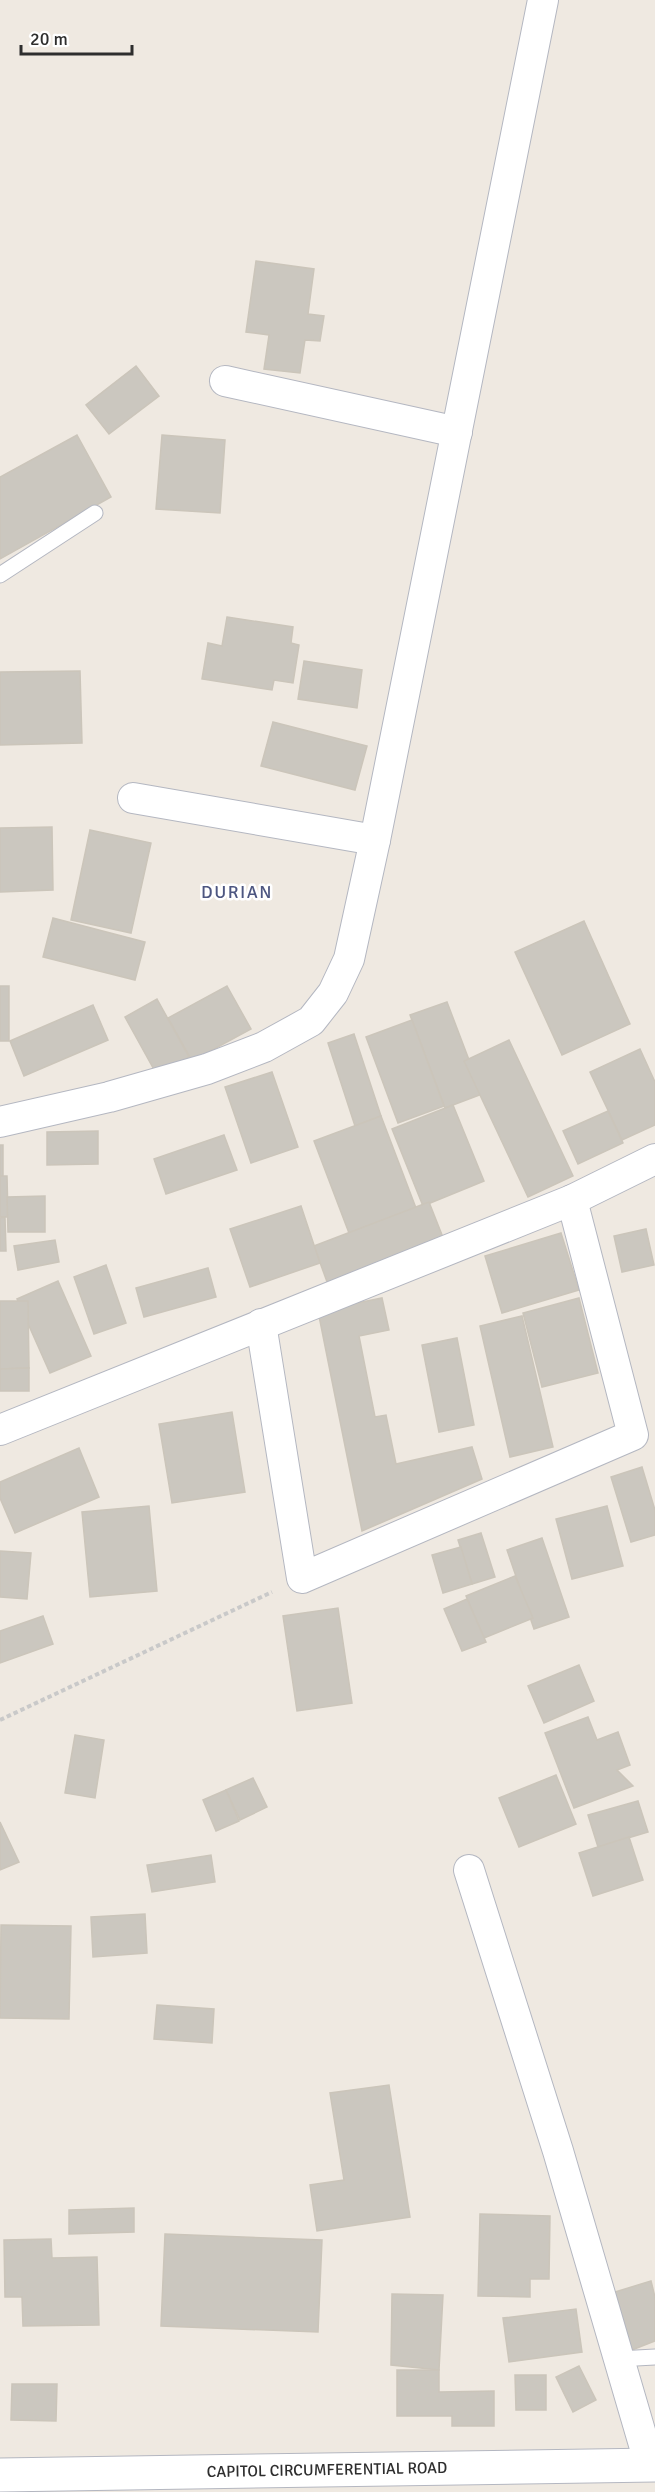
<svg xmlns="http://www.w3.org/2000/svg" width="655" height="2492" font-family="Signika,sans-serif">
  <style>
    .building { fill: #cbc7bf; stroke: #cbc5ba; stroke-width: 1.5 }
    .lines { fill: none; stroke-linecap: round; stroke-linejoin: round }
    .service-casing { stroke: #b4b7c1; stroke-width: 17 }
    .minor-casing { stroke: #b4b7c1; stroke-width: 32 }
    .secondary-casing { stroke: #b4b7c1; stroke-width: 35 }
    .path { stroke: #c9c9c9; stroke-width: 4; stroke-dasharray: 4.5 3; stroke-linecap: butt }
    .service { stroke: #fff; stroke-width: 15 }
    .minor { stroke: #fff; stroke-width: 30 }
    .secondary { stroke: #fff; stroke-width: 33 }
    .labels { text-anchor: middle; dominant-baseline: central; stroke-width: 5; stroke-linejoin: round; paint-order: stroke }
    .street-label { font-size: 16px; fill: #2e2e2e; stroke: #fff }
    .neighbourhood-label { font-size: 18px; letter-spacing: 1.5px; fill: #4d5680; stroke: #fff }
  </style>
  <rect width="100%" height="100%" fill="#efe9e1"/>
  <g class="building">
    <polygon points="256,261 314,269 308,314 324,316 320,341 305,340 300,373 264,369 269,335 246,332"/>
    <polygon points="136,366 159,396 109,434 86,405"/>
    <polygon points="77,435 111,497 0,559 0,477"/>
    <polygon points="162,435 225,440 220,513 156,509"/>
    <polygon points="227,617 293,627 291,643 299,645 293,683 274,680 272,690 202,679 208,643 222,646"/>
    <polygon points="304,661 362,670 357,708 298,699"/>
    <polygon points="80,671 82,743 0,745 0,672"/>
    <polygon points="273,722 367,746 355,790 261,766"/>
    <polygon points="52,827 53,890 0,892 0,828"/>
    <polygon points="90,830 151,843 131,933 71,920"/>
    <polygon points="53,918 145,942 135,980 43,957"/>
    <polygon points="584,921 630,1024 562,1055 515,952"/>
    <rect x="0" y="986" width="9" height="55"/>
    <polygon points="227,986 251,1029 192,1061 168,1018"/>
    <polygon points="157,999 189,1057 157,1075 125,1017"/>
    <polygon points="447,1002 482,1094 445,1108 410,1015"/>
    <polygon points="93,1005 108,1040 24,1076 10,1041"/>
    <polygon points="412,1020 444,1106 398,1123 366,1037"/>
    <polygon points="354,1034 381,1116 355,1126 328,1043"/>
    <polygon points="509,1040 573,1176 528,1197 464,1061"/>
    <polygon points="640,1049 655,1082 655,1125 622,1140 590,1072"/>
    <polygon points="272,1072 298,1147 251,1163 225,1087"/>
    <polygon points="453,1105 484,1181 423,1206 392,1129"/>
    <polygon points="608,1111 623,1143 578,1164 563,1131"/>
    <polygon points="381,1116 416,1208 349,1233 314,1141"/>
    <polygon points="98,1131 98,1164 47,1165 47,1132"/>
    <polygon points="224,1135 237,1170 166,1194 154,1159"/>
    <rect x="0" y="1145" width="3" height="32"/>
    <polygon points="0,1176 7,1176 8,1217 0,1217"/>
    <polygon points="45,1196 45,1232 8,1232 7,1197"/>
    <polygon points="429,1202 446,1245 330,1290 314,1246"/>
    <polygon points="301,1206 320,1263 250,1287 230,1229"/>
    <polygon points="5,1217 6,1251 0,1251 0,1218"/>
    <polygon points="646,1229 654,1265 622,1272 614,1236"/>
    <polygon points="561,1233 579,1290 502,1313 485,1256"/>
    <polygon points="55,1240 59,1262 18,1270 14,1246"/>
    <polygon points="106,1265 126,1323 94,1334 74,1277"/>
    <polygon points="208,1268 216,1297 144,1317 136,1288"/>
    <polygon points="58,1281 91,1356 50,1373 17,1299"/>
    <polygon points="382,1298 389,1330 359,1336 375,1417 386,1415 396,1464 472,1447 482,1479 362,1531 318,1311"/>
    <polygon points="579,1298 598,1373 542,1387 523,1313"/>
    <polygon points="0,1301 28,1301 29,1368 0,1369"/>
    <polygon points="522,1316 553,1447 510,1457 480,1326"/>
    <polygon points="457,1338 474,1425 439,1432 422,1345"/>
    <polygon points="29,1368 29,1391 0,1391 0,1369"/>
    <polygon points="232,1412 245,1492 172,1503 159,1424"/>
    <polygon points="79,1448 99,1497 15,1533 0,1498 0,1482"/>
    <polygon points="642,1467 655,1510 655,1535 631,1542 611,1477"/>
    <polygon points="149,1506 157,1591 90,1597 82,1512"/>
    <polygon points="607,1506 623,1566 572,1579 556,1519"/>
    <polygon points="481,1533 495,1577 472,1584 458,1540"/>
    <polygon points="542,1538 569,1617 534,1629 507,1550"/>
    <polygon points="461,1547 472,1584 443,1593 432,1555"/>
    <polygon points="0,1551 31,1553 27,1599 0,1597"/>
    <polygon points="515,1576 533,1618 484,1638 466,1596"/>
    <polygon points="467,1599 486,1642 462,1651 444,1609"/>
    <polygon points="338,1608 352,1703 297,1711 283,1616"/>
    <polygon points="43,1616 53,1644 0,1663 0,1631"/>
    <polygon points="579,1665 594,1701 544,1723 528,1686"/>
    <polygon points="588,1717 597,1740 618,1732 630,1765 617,1770 633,1786 574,1808 545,1733"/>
    <polygon points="75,1735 104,1740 95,1798 65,1793"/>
    <polygon points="556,1775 576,1824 519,1847 499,1798"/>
    <polygon points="253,1778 267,1807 240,1820 226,1790"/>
    <polygon points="226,1790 239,1821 216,1831 203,1800"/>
    <polygon points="638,1801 648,1832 598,1847 588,1815"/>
    <polygon points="0,1822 19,1862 0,1870"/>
    <polygon points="629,1837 643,1880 593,1896 579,1853"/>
    <polygon points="211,1855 215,1882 152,1892 147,1865"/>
    <polygon points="145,1914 147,1953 93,1957 91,1917"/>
    <polygon points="1,1925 71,1926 69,2019 0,2018"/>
    <polygon points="157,2005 214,2009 212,2043 154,2039"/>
    <polygon points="389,2085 410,2217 317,2231 310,2185 344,2180 330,2093"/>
    <polygon points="134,2208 134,2232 69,2234 69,2210"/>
    <polygon points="480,2214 550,2216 549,2279 530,2279 530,2297 478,2296"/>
    <polygon points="165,2234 322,2240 318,2332 161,2326"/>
    <polygon points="51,2239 52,2258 97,2257 99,2325 23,2326 22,2297 5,2297 4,2240"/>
    <polygon points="651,2281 655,2297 655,2341 632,2350 615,2292"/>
    <polygon points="392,2294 443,2295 439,2370 391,2365"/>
    <polygon points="576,2309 582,2352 509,2362 503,2318"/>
    <polygon points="579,2366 596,2400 573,2412 556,2377"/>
    <polygon points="397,2370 439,2370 439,2392 494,2391 494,2426 452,2426 452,2416 397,2416"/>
    <polygon points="515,2375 546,2375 546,2410 516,2410"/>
    <polygon points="12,2384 57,2384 56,2421 11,2420"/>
  </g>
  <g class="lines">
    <g class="service-casing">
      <g id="service">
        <polyline points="0,575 95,513"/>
        <polyline points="618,2359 655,2357"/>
      </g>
    </g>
    <g class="minor-casing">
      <g id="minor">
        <polyline points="225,381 457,432"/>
        <polyline points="133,798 375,840"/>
        <polyline points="0,1122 109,1097 207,1069 264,1047 311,1021 333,993 349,959 375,840 543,0"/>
        <polyline points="261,1324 302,1578 633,1435 572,1200"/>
        <polyline points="0,1430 572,1200 655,1159"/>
        <polyline points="469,1870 558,2151 650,2465"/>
      </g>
    </g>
    <g class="secondary-casing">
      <polyline id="secondary" points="0,2475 655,2465"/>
    </g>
    <polyline class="path" points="0,1720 272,1592"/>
    <use href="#service" class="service"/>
    <use href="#minor" class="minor"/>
    <use href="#secondary" class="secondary"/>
  </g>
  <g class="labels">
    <g class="street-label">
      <text transform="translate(327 2470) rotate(-1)">CAPITOL CIRCUMFERENTIAL ROAD</text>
    </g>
    <g class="neighbourhood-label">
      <text x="237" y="892">DURIAN</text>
    </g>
  </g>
  <path d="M21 45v9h111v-9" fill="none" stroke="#2e2e2e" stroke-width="3"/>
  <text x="30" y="45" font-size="18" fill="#2e2e2e" stroke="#ffffff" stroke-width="4.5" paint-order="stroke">20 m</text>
</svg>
